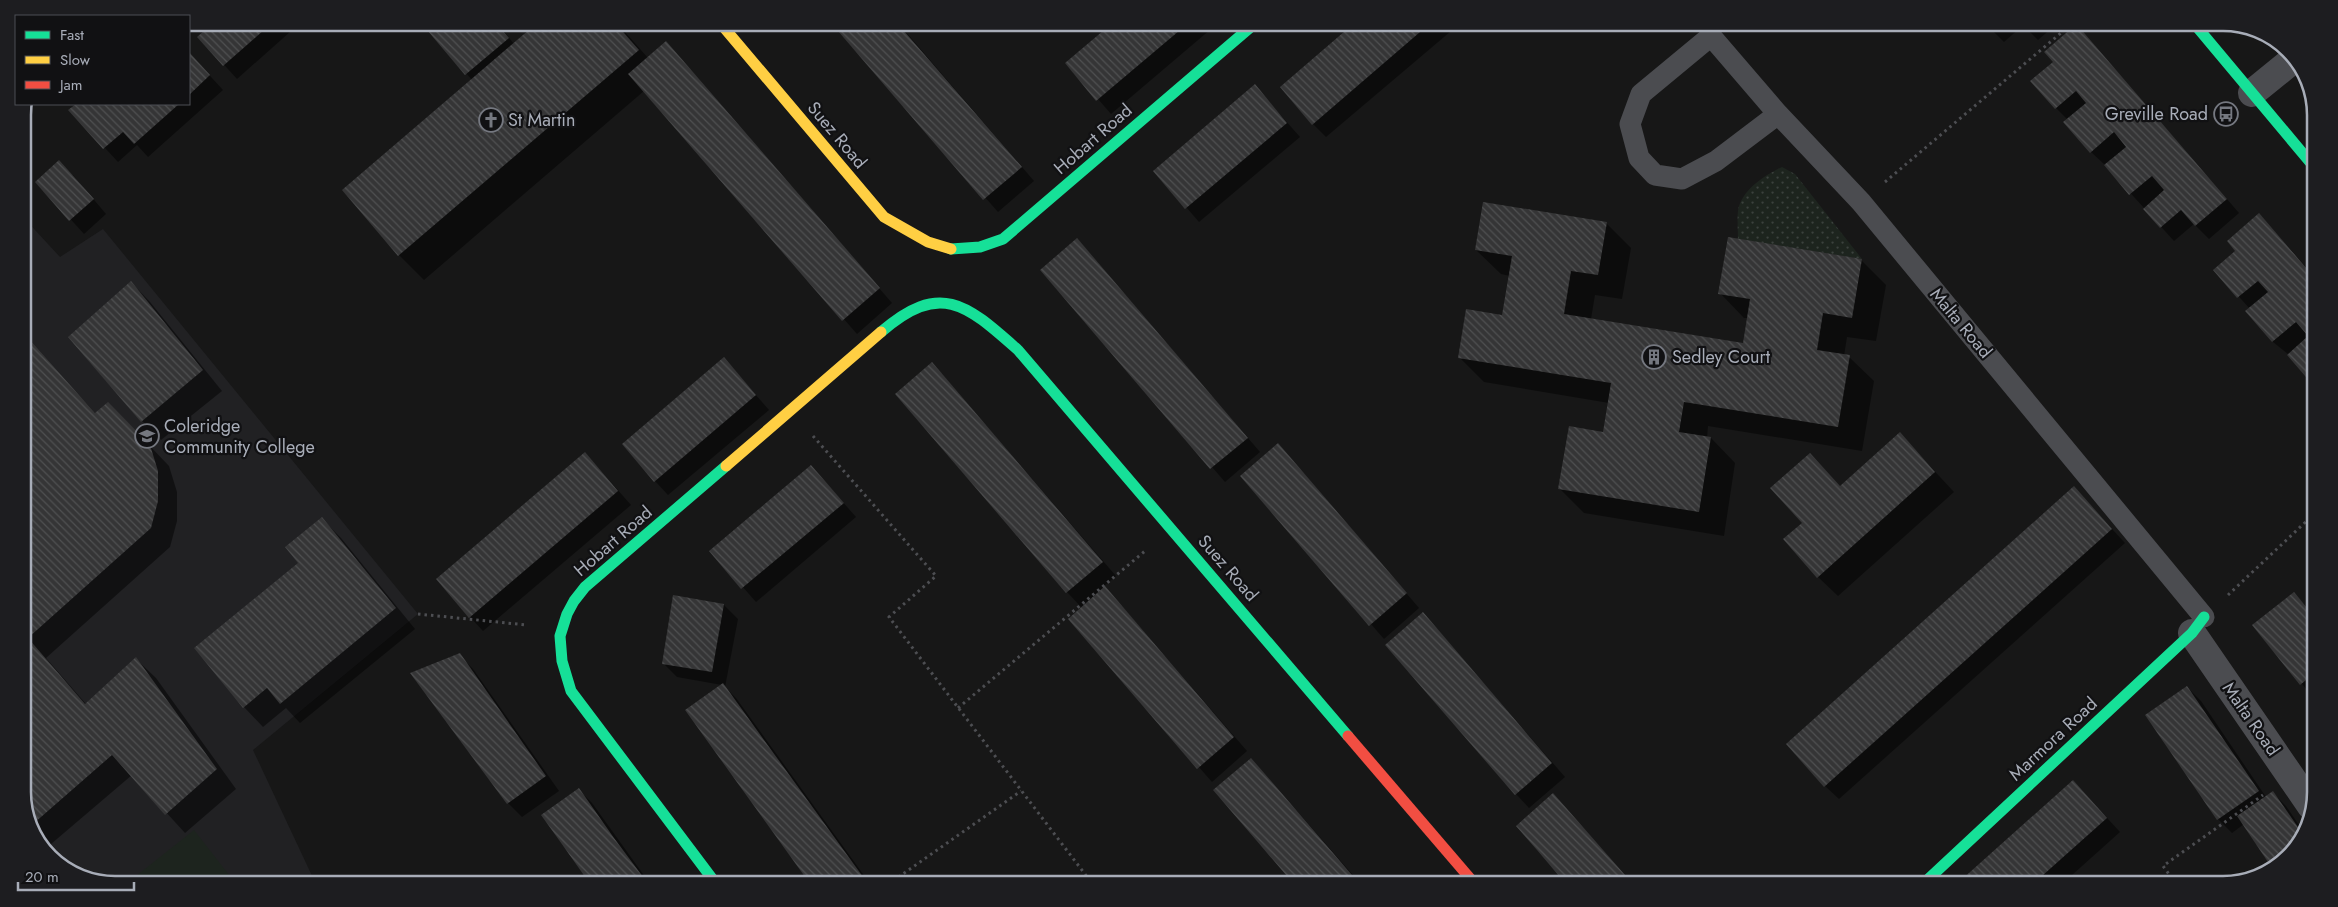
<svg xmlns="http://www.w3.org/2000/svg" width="2338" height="907" font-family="Jost,sans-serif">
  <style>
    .built { fill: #212123 }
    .grass { fill: url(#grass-dots) }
    .garden { fill: #1d241e }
    .shadow { fill: #0007 }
    .building { fill: url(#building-back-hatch) }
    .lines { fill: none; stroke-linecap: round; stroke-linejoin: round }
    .path { stroke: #4d4e52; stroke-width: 3; stroke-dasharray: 2.5 4; stroke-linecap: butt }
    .lane { stroke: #4b4c50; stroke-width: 21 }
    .street { stroke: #4b4c50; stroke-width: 28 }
    .fast { stroke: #16e098; stroke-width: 11 }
    .slow { stroke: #ffcf43; stroke-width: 11 }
    .jam { stroke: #f24e42; stroke-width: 11 }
    .labels { text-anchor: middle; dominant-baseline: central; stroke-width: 4.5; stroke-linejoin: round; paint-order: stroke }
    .poi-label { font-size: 18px; fill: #a8adb8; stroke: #111113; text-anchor: start }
    .street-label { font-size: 18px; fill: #a8adb8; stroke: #111113 }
    .rim { fill: none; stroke: #a8adb8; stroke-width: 2.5 }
  </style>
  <defs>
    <pattern id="grass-dots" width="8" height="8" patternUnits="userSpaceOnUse" patternTransform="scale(1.25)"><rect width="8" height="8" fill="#1d241e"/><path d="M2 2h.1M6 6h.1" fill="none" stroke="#3b413d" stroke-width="1.8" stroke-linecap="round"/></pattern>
    <pattern id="building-back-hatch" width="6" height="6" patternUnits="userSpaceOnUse" patternTransform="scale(1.25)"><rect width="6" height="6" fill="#353536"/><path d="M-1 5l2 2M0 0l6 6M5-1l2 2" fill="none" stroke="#4f5051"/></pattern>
  </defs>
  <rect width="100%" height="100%" fill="#171717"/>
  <polygon class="built" points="23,217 60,257 103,229 418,614 253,750 314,880 85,879 42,848 23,798"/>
  <path class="grass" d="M1782,167L1795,174L1862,259L1738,239C1738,230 1737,220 1738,211C1741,190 1765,175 1782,167Z"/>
  <polygon class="garden" points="194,830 233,880 131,880"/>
  <g class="shadow">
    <polygon points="215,23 300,23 237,79 199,37"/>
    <polygon points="437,23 497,23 514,44 538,23 618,24 648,58 666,43 892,303 857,334 644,91 424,280 399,255 344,191 472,80 429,30"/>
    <polygon points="833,24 899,24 1034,181 998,212"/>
    <polygon points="1112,25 1208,25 1211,29 1111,114 1067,63"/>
    <polygon points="1354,25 1457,26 1326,137 1313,124"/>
    <polygon points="1989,27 2021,27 2004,42"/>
    <polygon points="2025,27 2053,27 2038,40"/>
    <polygon points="2078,27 2239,213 2209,239 2194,224 2174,241 2105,165 2091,152 2065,122 2068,120 2056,108 2055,62"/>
    <polygon points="189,53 223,90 148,157 137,145 118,162 70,110 78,104 189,104"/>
    <polygon points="1255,86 1300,137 1199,222 1155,171"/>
    <polygon points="73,175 106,214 84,234 37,182"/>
    <polygon points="2259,214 2314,276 2313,384 2288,354 2273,342 2247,311 2250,309 2215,270 2237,251"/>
    <polygon points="1606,223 1631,248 1622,299 1595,295 1591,319 1744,344 1748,318 1744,318 1720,293 1861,260 1886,285 1876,341 1847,337 1844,356 1849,357 1874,381 1862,451 1708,426 1707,438 1711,438 1735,463 1724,536 1584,513 1560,489 1604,433 1609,403 1484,382 1460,358 1503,316 1510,276 1501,274 1476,250"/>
    <polygon points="1077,239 1260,452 1225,482 1042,270"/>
    <polygon points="131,282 150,302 222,391 161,440 142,421"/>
    <polygon points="23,332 96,414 128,423 169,466 177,492 177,521 170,547 46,658 86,704 136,659 156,678 236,789 185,833 132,775 44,850 42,848 23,798"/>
    <polygon points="724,359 769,410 668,495 655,481"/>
    <polygon points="932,363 1116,576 1104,586 1247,751 1212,782 1069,619 1082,608 1067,592"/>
    <polygon points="1900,434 1954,492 1838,596 1818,577 1841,487"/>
    <polygon points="585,453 631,505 483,631 470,617"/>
    <polygon points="1291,459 1419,608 1384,639 1242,476"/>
    <polygon points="811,466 856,517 756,602 711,551"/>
    <polygon points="2074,488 2125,543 1839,799 1825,786"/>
    <polygon points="322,519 341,538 415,629 300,723 286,708 263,727 244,707 300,563"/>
    <polygon points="2294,594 2312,613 2311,695 2254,625"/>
    <polygon points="674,596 724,605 738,619 725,687 736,698 868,881 810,881 687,710 722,685 677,677 663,663"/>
    <polygon points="1423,614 1565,777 1529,808 1516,794"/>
    <polygon points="459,655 473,669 559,791 522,817 508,803"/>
    <polygon points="2187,687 2201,701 2266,797 2273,793 2286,806 2303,831 2279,865 2273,867 2244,824 2232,833 2218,819"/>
    <polygon points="1250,759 1264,773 1359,882 1294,882 1215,790"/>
    <polygon points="2073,781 2120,832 2062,884 1964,884"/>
    <polygon points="579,790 592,803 648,881 590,881"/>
  </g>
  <g class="building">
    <polygon points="213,23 272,23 223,66 197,37"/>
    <polygon points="435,23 496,23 509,38 465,75 427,30"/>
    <polygon points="537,23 616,24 639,50 398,256 342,190"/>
    <polygon points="832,24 898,24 1022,167 983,200"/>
    <polygon points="1110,25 1186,25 1096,101 1065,63"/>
    <polygon points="1352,25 1427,26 1312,125 1280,87"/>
    <polygon points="2073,27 2079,27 2227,199 2195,226 2181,210 2160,228 2143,209 2164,190 2152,176 2129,195 2104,165 2126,147 2114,132 2090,153 2063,122 2086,103 2076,91 2055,109 2030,81 2053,62 2044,52"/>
    <polygon points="666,41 880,288 842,321 628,74"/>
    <polygon points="189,52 210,75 189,95"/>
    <polygon points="1255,84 1287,123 1185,209 1153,171"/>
    <polygon points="76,104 179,104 134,144 123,132 103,149 68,110"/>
    <polygon points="59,160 94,199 69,221 35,182"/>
    <polygon points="1483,202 1607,222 1598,275 1571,271 1564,314 1743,343 1750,299 1718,294 1728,237 1862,259 1852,318 1823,313 1817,350 1850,355 1838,427 1684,402 1679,432 1711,437 1699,512 1558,489 1569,426 1603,432 1611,383 1458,358 1466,309 1502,315 1512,256 1475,250"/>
    <polygon points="2259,213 2314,277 2312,384 2287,355 2308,336 2296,322 2272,342 2245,311 2268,292 2258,281 2237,298 2213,270 2235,251 2227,241"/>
    <polygon points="1077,238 1248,438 1210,469 1040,270"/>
    <polygon points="131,281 203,370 141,422 68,337"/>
    <polygon points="23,332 95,413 108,402 150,445 158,471 158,501 151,528 28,638 85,704 136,657 217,769 165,815 112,755 33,824 23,798"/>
    <polygon points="724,357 756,395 654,482 622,444"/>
    <polygon points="932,362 1103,562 1066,593 895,394"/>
    <polygon points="1900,432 1935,472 1817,578 1783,539 1802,523 1770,488 1810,453 1840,486"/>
    <polygon points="1278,443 1407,593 1369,626 1240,476"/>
    <polygon points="585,452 618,491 469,618 436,579"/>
    <polygon points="811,465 844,503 741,589 709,551"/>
    <polygon points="2074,486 2112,529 1824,787 1786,744"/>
    <polygon points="322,517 396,608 280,704 267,688 243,708 194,648 298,563 285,547"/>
    <polygon points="1105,586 1234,737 1197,769 1068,619"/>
    <polygon points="2294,592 2312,614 2311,676 2300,685 2252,625"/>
    <polygon points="673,595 724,604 712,672 662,664"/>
    <polygon points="1423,612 1552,763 1515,795 1385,645"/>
    <polygon points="460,653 546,776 507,804 410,673"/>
    <polygon points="723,683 759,733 866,881 808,881 685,710"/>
    <polygon points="2187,686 2259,791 2217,820 2145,715"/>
    <polygon points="1251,758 1272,782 1358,882 1292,882 1256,840 1213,790"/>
    <polygon points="2073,780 2107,818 2033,884 1963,884 1960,881"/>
    <polygon points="579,788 614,838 646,881 588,881 559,840 541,815"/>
    <polygon points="2273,791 2302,833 2279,865 2272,868 2237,816"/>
    <polygon points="1553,793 1575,818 1632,883 1565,883 1537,850 1516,826"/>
  </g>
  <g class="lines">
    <g class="path">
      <polyline points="1885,182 2068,27"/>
      <polyline points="813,436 936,576 889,617 1091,882"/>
      <polyline points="2228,595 2313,515"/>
      <polyline points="418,614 527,625"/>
      <polyline points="958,708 1145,551"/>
      <polyline points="893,881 1021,791"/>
      <polyline points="2176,884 2163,866 2263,795"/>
    </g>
    <polyline class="lane" points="1778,114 1716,161 1682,179 1655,175 1639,158 1630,124 1641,94 1711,36 1778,114 1861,202 2204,617"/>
    <g class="street">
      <polyline points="2252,93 2295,58"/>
      <polyline points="2192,633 2311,806"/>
    </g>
    <g class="fast">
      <polyline points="2197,27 2315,168"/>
      <polyline points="951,249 980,247 1003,239 1253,25"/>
      <path d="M881,332C941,280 967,305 1018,350L1348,736"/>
      <polyline points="714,881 571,691 562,661 560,636 567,614 574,601 585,587 726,466"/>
      <polyline points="1923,884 2192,633 2204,617"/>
    </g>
    <g class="slow">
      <polyline points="721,24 884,217 928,242 951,249"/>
      <polyline points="726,466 881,332"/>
    </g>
    <polyline class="jam" points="1348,736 1474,883"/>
  </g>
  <defs>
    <g id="bus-ring" transform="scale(1.25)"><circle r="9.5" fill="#111113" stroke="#757880" stroke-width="1.5"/><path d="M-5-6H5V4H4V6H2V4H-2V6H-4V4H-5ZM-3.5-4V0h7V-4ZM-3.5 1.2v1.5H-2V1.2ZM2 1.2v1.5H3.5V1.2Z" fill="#757880"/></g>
    <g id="church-ring" transform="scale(1.25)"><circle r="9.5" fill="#111113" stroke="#757880" stroke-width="1.5"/><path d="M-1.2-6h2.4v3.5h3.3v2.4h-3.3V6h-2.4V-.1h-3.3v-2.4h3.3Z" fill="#757880"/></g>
    <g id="building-ring" transform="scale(1.25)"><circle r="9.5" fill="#111113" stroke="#757880" stroke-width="1.5"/><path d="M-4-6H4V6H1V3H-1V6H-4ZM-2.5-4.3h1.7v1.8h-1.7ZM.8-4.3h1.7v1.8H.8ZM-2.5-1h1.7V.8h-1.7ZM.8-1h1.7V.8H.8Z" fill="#757880"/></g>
    <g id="school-ring" transform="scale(1.25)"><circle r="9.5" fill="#111113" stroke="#757880" stroke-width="1.5"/><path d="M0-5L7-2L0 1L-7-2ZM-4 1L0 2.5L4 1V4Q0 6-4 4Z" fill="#757880"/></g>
  </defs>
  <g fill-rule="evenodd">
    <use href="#bus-ring" x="2226" y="114"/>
    <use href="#church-ring" x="491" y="120"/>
    <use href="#building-ring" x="1654" y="357"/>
    <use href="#school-ring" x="147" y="436"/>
  </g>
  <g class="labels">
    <g class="poi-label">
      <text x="2208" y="114" text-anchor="end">Greville Road</text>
      <text x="508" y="120">St Martin</text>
      <text x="1672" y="357">Sedley Court</text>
      <text x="164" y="426">Coleridge<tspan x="164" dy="21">Community College</tspan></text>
    </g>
    <g class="street-label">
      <text transform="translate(837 135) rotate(50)">Suez Road</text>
      <text transform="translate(1093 139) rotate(-41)">Hobart Road</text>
      <text transform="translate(1961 323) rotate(50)">Malta Road</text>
      <text transform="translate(613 541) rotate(-41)">Hobart Road</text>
      <text transform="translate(1228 568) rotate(49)">Suez Road</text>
      <text transform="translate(2251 719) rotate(55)">Malta Road</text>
      <text transform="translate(2053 739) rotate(-43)">Marmora Road</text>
    </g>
  </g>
  <path d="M0 0H2338V907H0ZM115 31H2223A84 84 0 0 1 2307 115V792A84 84 0 0 1 2223 876H115A84 84 0 0 1 31 792V115A84 84 0 0 1 115 31Z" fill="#1d1d20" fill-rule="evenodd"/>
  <path class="rim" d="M115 31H2223A84 84 0 0 1 2307 115V792A84 84 0 0 1 2223 876H115A84 84 0 0 1 31 792V115A84 84 0 0 1 115 31Z"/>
  <rect x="15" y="15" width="175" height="90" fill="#111113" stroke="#4d4f55"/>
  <rect x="25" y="31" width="25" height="8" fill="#16e098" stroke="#4d4f55"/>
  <text x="60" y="40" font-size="15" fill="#a8adb8">Fast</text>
  <rect x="25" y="56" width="25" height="8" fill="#ffcf43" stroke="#4d4f55"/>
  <text x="60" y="65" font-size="15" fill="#a8adb8">Slow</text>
  <rect x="25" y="81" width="25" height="8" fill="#f24e42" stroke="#4d4f55"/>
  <text x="60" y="90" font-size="15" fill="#a8adb8">Jam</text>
  <path d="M18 882v8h116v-8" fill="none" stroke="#a8adb8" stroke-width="2.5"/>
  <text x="25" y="882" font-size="15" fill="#a8adb8" stroke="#111113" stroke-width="4" paint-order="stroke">20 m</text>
</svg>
